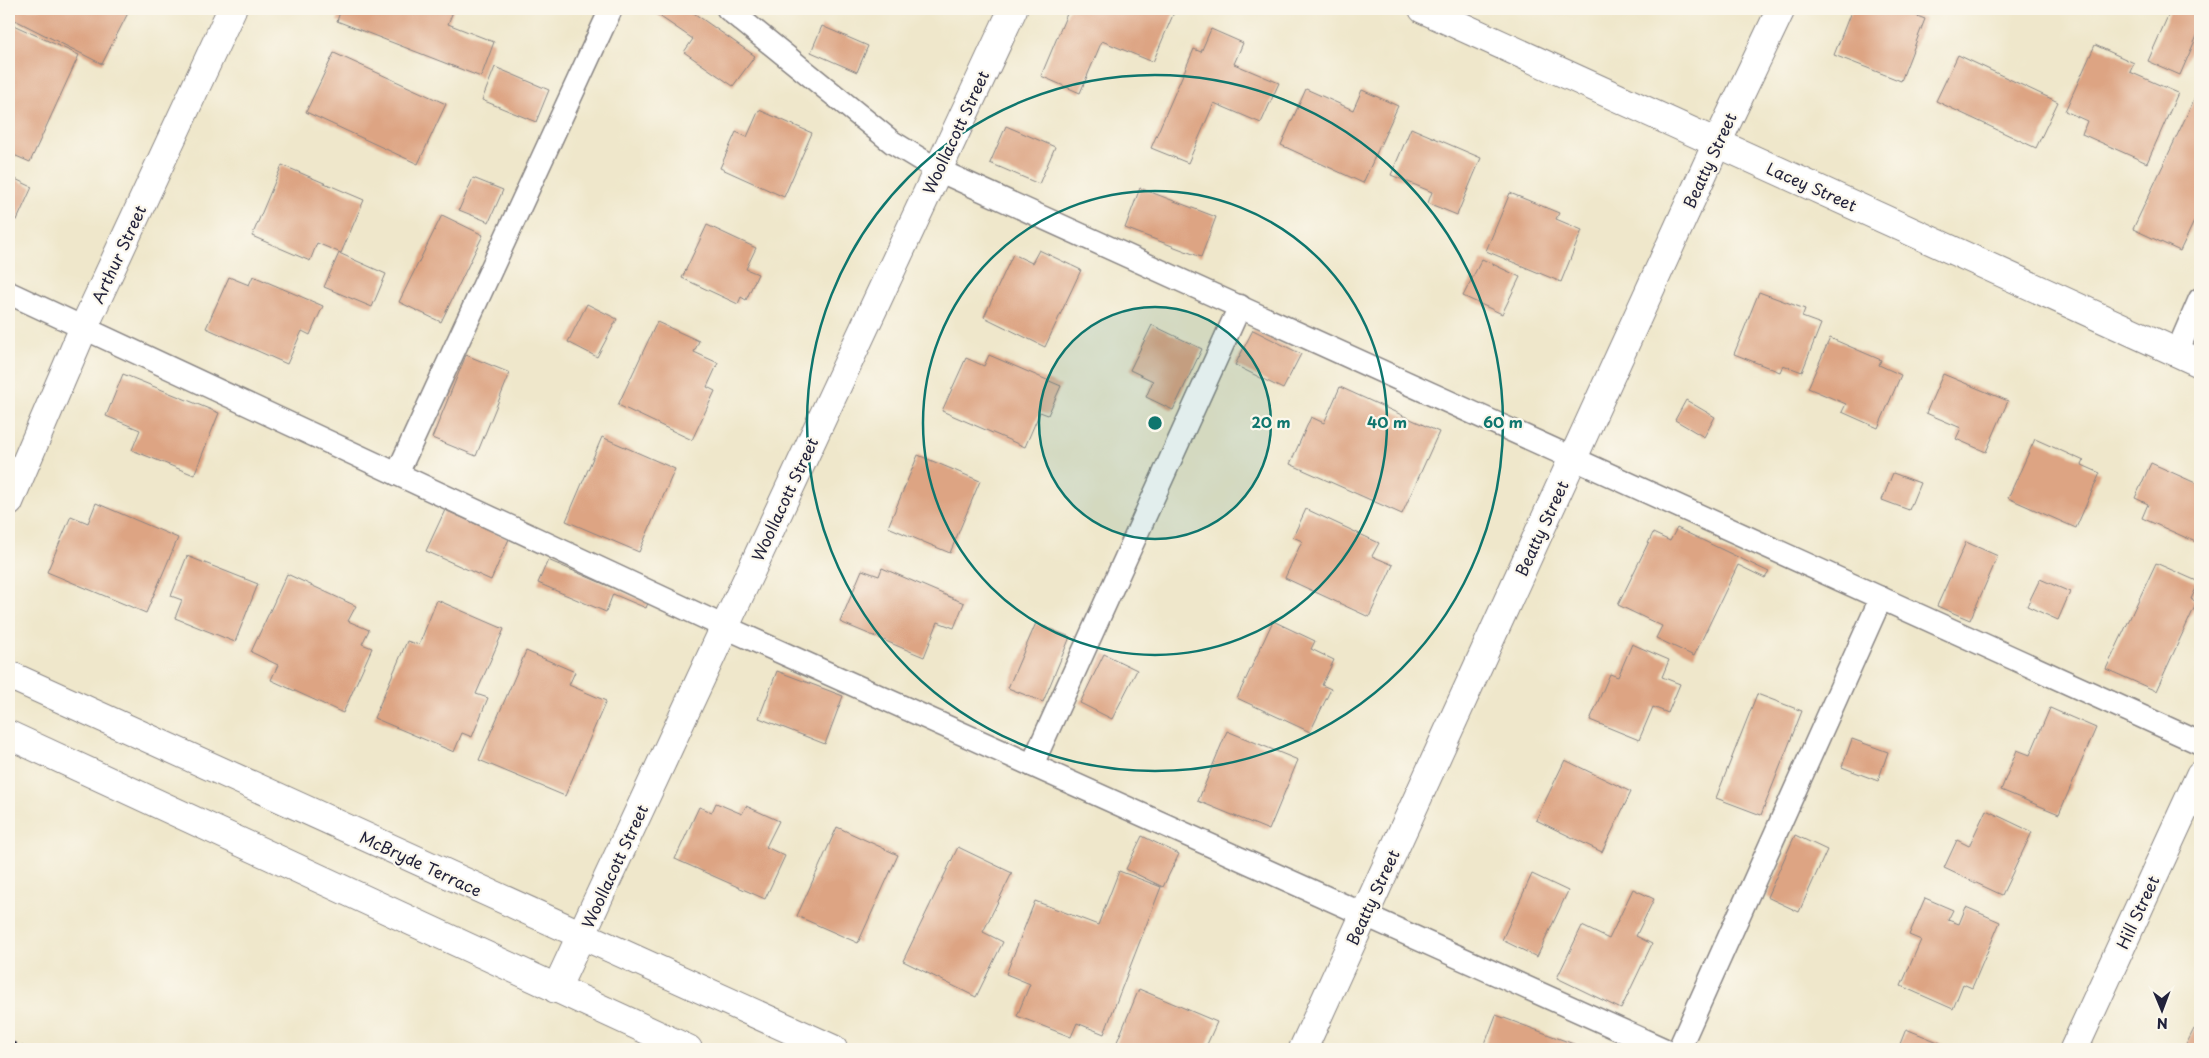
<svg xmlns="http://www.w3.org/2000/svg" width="2209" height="1058" font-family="'Playpen Sans',sans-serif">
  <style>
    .building { fill: #dda483 }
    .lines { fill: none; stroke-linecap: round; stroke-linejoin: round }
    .service-casing { stroke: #888483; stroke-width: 25 }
    .minor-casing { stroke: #888483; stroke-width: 30 }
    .secondary-casing { stroke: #888483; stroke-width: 30 }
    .service { stroke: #fff; stroke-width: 22 }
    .minor { stroke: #fff; stroke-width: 28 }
    .secondary { stroke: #fff; stroke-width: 28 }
    .rail { stroke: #22223b; stroke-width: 4; stroke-dasharray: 8 4; stroke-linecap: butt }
    .ring { fill: none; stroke: #0f766e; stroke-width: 2.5 }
    .labels { text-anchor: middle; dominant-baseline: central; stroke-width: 4.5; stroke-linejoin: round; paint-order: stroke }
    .street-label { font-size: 16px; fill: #22223b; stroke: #fbf7ec }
    .centre { fill: #0f766e; stroke: #fbf7ec; stroke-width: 2.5 }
    .ring-label { font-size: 15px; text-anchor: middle; font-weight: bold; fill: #0f766e; stroke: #fbf7ec; stroke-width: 4.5; stroke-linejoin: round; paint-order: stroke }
  </style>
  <rect width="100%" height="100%" fill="#fbf7ec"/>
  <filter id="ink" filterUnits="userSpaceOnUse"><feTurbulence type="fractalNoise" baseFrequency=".02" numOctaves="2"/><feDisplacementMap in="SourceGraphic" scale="10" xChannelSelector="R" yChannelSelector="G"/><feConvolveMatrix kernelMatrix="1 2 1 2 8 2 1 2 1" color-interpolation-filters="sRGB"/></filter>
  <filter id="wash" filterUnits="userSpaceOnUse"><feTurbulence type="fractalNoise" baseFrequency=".0096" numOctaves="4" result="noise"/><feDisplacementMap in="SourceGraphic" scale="20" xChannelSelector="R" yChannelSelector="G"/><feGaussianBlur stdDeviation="1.12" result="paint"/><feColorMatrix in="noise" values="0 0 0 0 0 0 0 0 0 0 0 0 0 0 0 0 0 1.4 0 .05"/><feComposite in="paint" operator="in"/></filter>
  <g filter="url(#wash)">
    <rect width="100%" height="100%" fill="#efe7cb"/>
    <g id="blocks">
      <g class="building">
        <polygon points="9,9 130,9 102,64 9,17"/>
        <polygon points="341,9 454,9 448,24 494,42 481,77 337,21"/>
        <polygon points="649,9 688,9 755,56 733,86 684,52 693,39"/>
        <polygon points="1069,9 1173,9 1175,10 1153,62 1102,41 1080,93 1041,76"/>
        <polygon points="1852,9 1899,9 1925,19 1901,81 1834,55"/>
        <polygon points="2171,9 2200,9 2200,29 2180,75 2148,61"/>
        <polygon points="9,23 79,55 30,162 9,153"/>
        <polygon points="822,26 868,46 857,72 811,52"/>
        <polygon points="1211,29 1243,43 1234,64 1279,83 1261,123 1214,103 1188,163 1151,148 1194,49 1201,52"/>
        <polygon points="2095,45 2134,63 2130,72 2178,93 2147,163 2082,134 2087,121 2065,111"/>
        <polygon points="334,53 446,104 418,164 306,112"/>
        <polygon points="1958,55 2058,102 2036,148 1936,101"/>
        <polygon points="495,67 549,90 536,122 482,100"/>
        <polygon points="2200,87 2200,209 2180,251 2133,229"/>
        <polygon points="1306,89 1353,110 1362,90 1398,106 1363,183 1281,145"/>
        <polygon points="759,110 812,133 784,197 720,168 736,132 747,137"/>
        <polygon points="1006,126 1055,147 1039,184 990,163"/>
        <polygon points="1411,128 1481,158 1457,215 1428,203 1432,192 1391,175"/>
        <polygon points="282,165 364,200 341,253 317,243 310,261 252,236"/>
        <polygon points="9,176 32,187 17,220 9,217"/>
        <polygon points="473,178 503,190 489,222 459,210"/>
        <polygon points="1140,188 1216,217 1201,257 1125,228"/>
        <polygon points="1510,193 1559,213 1556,219 1582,230 1561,282 1486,251"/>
        <polygon points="442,215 483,235 441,322 399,302"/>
        <polygon points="707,225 756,248 746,269 758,274 746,300 741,297 738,304 682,278"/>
        <polygon points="1039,250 1081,270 1045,347 984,317 1013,254 1032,263"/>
        <polygon points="339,253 386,274 372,307 324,287"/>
        <polygon points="1482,259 1520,277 1502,314 1463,296"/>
        <polygon points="253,276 323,306 310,335 302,331 287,364 206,328 229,277 249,285"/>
        <polygon points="1759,292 1805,309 1802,317 1821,324 1802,372 1783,365 1780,372 1734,354"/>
        <polygon points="587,304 617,319 597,357 568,342"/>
        <polygon points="657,322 699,341 694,352 718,363 707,387 715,391 692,440 618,405"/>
        <polygon points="1152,325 1202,349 1173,410 1146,397 1153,381 1130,370"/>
        <polygon points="1253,330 1301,354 1283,389 1235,365"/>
        <polygon points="1830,338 1881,360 1879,365 1901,375 1878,428 1842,412 1846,404 1808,388"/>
        <polygon points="466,355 510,373 476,456 432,438"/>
        <polygon points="989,355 1061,386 1048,415 1040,412 1025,447 942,411 966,358 984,366"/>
        <polygon points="123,374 219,413 194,475 132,450 140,430 106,416"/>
        <polygon points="1943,374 2008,401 1986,452 1956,439 1961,428 1926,413"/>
        <polygon points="1340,387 1439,432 1402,514 1290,464 1311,417 1324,423"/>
        <polygon points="1686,400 1715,417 1704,437 1675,420"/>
        <polygon points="602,437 675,469 639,552 566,521"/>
        <polygon points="2035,439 2084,461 2082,465 2100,473 2076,528 2008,498"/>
        <polygon points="918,455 980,481 950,553 888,527"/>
        <polygon points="2151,463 2200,485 2200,544 2142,518 2148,504 2135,498"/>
        <polygon points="1893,473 1920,483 1909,510 1882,500"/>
        <polygon points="96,503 178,538 146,613 47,572 71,516 88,523"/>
        <polygon points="1306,509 1379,543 1372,556 1393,565 1369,617 1285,578 1302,541 1293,537"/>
        <polygon points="445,510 509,539 491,580 426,551"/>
        <polygon points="1677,528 1769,572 1765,578 1738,565 1694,656 1656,638 1662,626 1618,605 1653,533 1670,541"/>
        <polygon points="1966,542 1998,556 1970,620 1937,606"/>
        <polygon points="187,556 258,584 235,642 175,618 182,600 171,596"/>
        <polygon points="548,560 648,603 646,608 613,594 606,612 538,583"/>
        <polygon points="2156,563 2199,582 2191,599 2197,602 2156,691 2106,669"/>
        <polygon points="882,568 964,603 954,628 938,622 924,657 840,622 862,570 879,576"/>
        <polygon points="287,574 356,606 348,621 369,630 362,644 372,648 343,713 271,680 278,665 251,652"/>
        <polygon points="2040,579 2070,592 2058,620 2027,606"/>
        <polygon points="437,600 504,629 476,694 488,698 472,737 462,733 454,752 374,718 407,641 419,645"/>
        <polygon points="1273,621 1315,641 1311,649 1334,660 1322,685 1331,689 1310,732 1237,698"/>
        <polygon points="1036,623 1070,637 1043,702 1008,688"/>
        <polygon points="1632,644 1669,660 1662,677 1680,684 1668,713 1653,707 1639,740 1590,720 1610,674 1618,677"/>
        <polygon points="526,651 575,672 569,685 606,701 565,796 479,760"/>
        <polygon points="1104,654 1137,670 1112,719 1080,703"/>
        <polygon points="777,671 843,696 825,744 759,718"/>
        <polygon points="1757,694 1802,711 1761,815 1716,798"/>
        <polygon points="2050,708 2096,728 2059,814 2001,790 2017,750 2030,755"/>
        <polygon points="1227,731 1298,760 1269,830 1198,801"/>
        <polygon points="1852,739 1888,752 1878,781 1842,767"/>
        <polygon points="1565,760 1631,792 1602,852 1536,820"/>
        <polygon points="716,803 742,814 746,806 779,821 766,847 785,856 765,899 675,859 699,807 712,812"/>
        <polygon points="1986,810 2032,832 2002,895 1944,868 1957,840 1969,846"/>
        <polygon points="837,827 898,855 858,943 797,916"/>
        <polygon points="1795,835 1827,850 1799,912 1767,897"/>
        <polygon points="1142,836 1179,854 1163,887 1126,869"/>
        <polygon points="958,847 1012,873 983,932 1003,942 976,997 903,961"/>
        <polygon points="1119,871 1161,887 1104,1034 1077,1023 1071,1037 1017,1016 1030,984 1006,974 1035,901 1098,925"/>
        <polygon points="1532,874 1568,891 1537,957 1502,940"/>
        <polygon points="1633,889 1654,899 1636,936 1652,944 1621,1009 1557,978 1582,926 1609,939"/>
        <polygon points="1925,898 1953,910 1948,920 1959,924 1966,907 2000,922 1972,988 1963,984 1953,1009 1901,986 1921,940 1909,935"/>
        <polygon points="1139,989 1217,1022 1205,1049 1114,1049"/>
        <polygon points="1496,1015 1587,1049 1483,1049"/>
        <polygon points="1906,1029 1955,1049 1898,1049"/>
        <polygon points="2194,1029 2200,1032 2200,1049 2184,1049"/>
      </g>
    </g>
  </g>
  <g filter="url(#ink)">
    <use href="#blocks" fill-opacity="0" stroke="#888483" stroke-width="1"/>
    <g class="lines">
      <g class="service-casing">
        <g id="service">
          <polyline points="728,9 892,142 938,170 2200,743"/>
          <polyline points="9,293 725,627 1663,1049"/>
          <polyline points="2177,352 2200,299"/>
          <polyline points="397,474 611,9"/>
          <polyline points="1032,765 1240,306"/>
          <polyline points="1679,1049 1881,598"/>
        </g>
      </g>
      <g class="minor-casing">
        <g id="minor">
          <polyline points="1423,9 2200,363"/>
          <polyline points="9,502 84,327 232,9"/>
          <polyline points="556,989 1013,9"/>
          <polyline points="1303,1049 1717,143 1781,9"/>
          <polyline points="2074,1049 2200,775"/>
        </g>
      </g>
      <g class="secondary-casing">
        <g id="secondary">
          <polyline points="9,675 833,1049"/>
          <polyline points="9,735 688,1049"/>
        </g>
      </g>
      <use href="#service" class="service"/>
      <use href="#minor" class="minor"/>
      <use href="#secondary" class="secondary"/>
      <polyline class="rail" points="9,1042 25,1049"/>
    </g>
  </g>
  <circle cx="1155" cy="423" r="116" fill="#0f766e" fill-opacity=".12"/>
  <g class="ring">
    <circle cx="1155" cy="423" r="116"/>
    <circle cx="1155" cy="423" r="232"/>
    <circle cx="1155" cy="423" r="348"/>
  </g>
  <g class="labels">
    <g class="street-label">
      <text transform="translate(955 132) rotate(-65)">Woollacott Street</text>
      <text transform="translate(1709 160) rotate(-65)">Beatty Street</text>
      <text transform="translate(1812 186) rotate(24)">Lacey Street</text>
      <text transform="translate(118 254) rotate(-65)">Arthur Street</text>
      <text transform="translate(784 499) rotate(-65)">Woollacott Street</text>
      <text transform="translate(1541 528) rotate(-65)">Beatty Street</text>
      <text transform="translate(421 863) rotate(25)">McBryde Terrace</text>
      <text transform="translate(614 866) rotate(-65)">Woollacott Street</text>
      <text transform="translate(1372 897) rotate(-65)">Beatty Street</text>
      <text transform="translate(2137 912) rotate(-65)">Hill Street</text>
    </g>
  </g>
  <circle cx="1155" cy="423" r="8" class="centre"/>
  <g class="ring-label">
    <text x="1271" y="428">20 m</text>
    <text x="1387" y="428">40 m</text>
    <text x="1503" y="428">60 m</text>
  </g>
  <rect width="2209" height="1058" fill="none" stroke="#fbf7ec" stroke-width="30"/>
  <g transform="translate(2162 1010) rotate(179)" stroke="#fbf7ec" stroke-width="4" paint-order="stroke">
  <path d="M0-4L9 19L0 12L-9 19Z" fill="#22223b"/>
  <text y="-8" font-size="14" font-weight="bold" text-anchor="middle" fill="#22223b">N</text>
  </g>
</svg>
